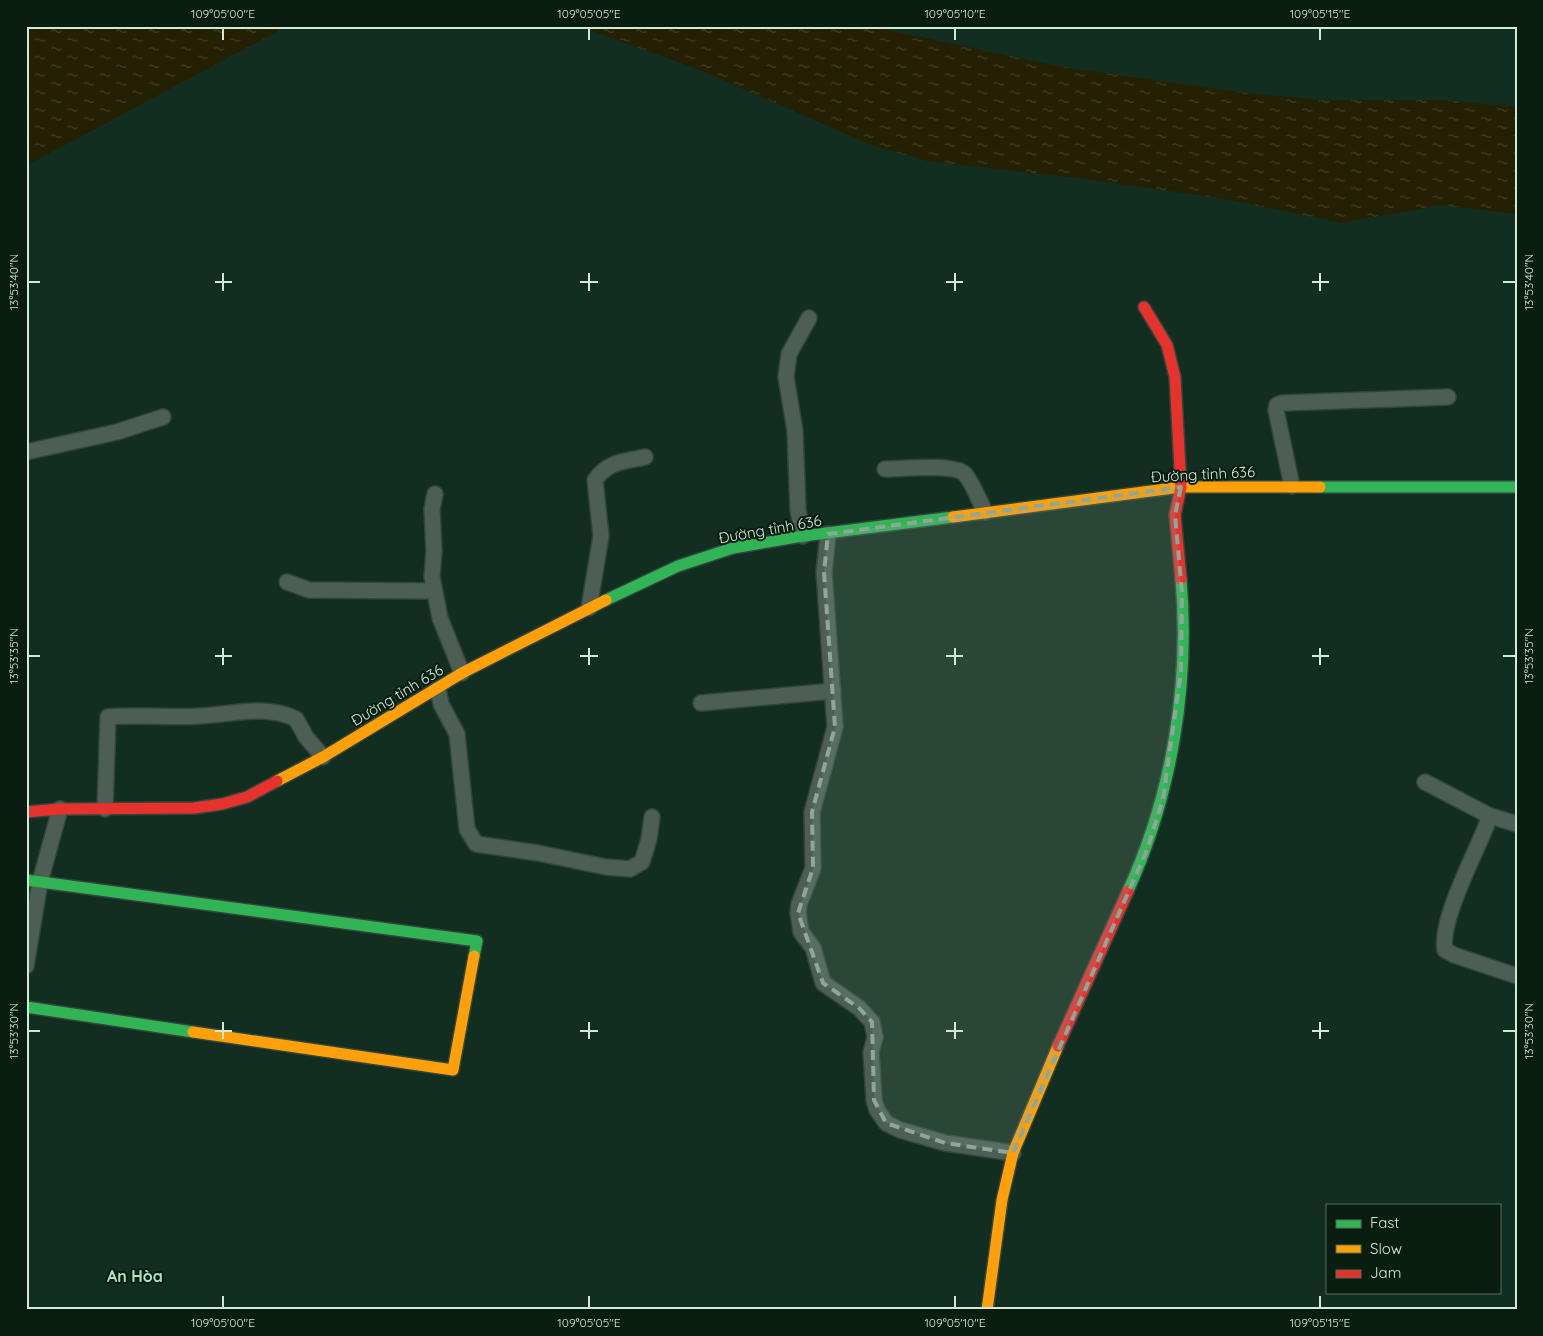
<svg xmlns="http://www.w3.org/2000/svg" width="1543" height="1336" font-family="Quicksand,sans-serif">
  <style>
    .water { fill: url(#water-ripples) }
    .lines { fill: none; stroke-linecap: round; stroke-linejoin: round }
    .street-casing { stroke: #31453b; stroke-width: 18 }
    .fast-casing { stroke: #31453b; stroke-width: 14 }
    .slow-casing { stroke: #31453b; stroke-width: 14 }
    .jam-casing { stroke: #31453b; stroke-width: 14 }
    .street { stroke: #4d5f55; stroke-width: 15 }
    .fast { stroke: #30b455; stroke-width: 11 }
    .slow { stroke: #ff9f0a; stroke-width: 11 }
    .jam { stroke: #e5322d; stroke-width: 11 }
    .marked { fill: #8da898; fill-opacity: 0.2; stroke: #8da898; stroke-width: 4; stroke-dasharray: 10 6; stroke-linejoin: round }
    .ticks { fill: none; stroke: #d0ead8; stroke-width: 2 }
    .labels { text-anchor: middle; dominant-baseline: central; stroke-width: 4; stroke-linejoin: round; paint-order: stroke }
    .street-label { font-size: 15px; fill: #d0ead8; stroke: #091d11 }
    .neighbourhood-label { font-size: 16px; font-weight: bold; fill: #afe4c2; stroke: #091d11 }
    .neatline { fill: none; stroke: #d0ead8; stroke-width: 2 }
    .ticks-label { font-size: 12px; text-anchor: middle; fill: #d0ead8 }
  </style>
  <defs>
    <pattern id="water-ripples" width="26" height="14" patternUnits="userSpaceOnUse" patternTransform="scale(1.25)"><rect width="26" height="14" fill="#242004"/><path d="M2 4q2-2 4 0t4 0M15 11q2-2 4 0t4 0" fill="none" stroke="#434128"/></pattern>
  </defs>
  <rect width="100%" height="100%" fill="#112e20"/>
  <g class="water">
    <polygon points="26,26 288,26 26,166"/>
    <polygon points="578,26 869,26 1068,68 1255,94 1323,100 1445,100 1517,107 1517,214 1440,205 1342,223 1224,199 1085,179 927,161 868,144 700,70"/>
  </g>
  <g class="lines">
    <g class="street-casing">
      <g id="street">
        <polyline points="26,452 117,432 163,417"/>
        <path d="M885,469C901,469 954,463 965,474C973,484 979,500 985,512"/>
        <polyline points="1292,486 1276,410 1277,405 1282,403 1448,397"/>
        <polyline points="435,494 432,509 434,551 432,577 440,618 462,673"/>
        <polyline points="828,534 824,572 835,727 812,812 813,868 799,904 798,913 801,932 813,948 823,983 859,1008 872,1022 875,1037 871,1052 874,1100 877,1110 886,1123 900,1130 945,1143 1013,1153"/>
        <polyline points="803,536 798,510 795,431 786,377 789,354 809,318"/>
        <polyline points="287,582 309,590 434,591"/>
        <path d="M589,608L601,536L595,480C608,461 624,462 645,457"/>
        <polyline points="438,689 441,704 457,734 467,829 476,844 538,853 606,867 630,869 642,862 649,839 652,817"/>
        <polyline points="701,703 833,691"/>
        <polyline points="1425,782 1490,816 1517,824"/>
        <path d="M105,809L108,717C139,714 170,718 201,716C233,714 266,704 296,719L306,737L323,757"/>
        <path d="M1490,816C1479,848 1439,919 1445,950L1454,955L1517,976"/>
        <polyline points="26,966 40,882 60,809"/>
      </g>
    </g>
    <g class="fast-casing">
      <g id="fast">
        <polyline points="1320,487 1517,487"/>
        <polyline points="606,600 678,566 733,548 803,536 953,517"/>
        <polyline points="26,880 477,941 474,956"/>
        <path d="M1128,891C1172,795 1190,684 1181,579"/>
        <polyline points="26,1007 193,1032"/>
      </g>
    </g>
    <g class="slow-casing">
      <g id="slow">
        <polyline points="953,517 1181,487 1320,487"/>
        <polyline points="277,781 323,757 462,673 606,600"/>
        <polyline points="193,1032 453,1070 474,956"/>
        <polyline points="987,1310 1002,1200 1013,1153 1058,1046"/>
      </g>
    </g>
    <g class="jam-casing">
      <g id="jam">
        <polyline points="1144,307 1167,345 1175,377 1181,487 1175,515 1181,579"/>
        <polyline points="26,812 60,809 194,808 222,804 247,797 277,781"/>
        <polyline points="1058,1046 1128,891"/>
      </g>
    </g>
    <use href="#street" class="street"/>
    <use href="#fast" class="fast"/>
    <use href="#slow" class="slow"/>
    <use href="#jam" class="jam"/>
  </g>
  <path class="marked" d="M1181,487L1175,515L1182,593L1181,672L1163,799L1147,850L1013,1153L945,1143L886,1123L874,1100L872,1022L859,1008L823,983L798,913L813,868L812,812L835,727L824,572L828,534Z"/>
  <path class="ticks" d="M223,28V40M589,28V40M955,28V40M1320,28V40M223,273V291M589,273V291M955,273V291M1320,273V291M28,282H40M215,282H232M580,282H598M946,282H963M1312,282H1329M1503,282H1516M223,648V665M589,648V665M955,648V665M1320,648V665M28,656H40M215,656H232M580,656H598M946,656H963M1312,656H1329M1503,656H1516M223,1022V1039M589,1022V1039M955,1022V1039M1320,1022V1039M28,1031H40M215,1031H232M580,1031H598M946,1031H963M1312,1031H1329M1503,1031H1516M223,1296V1308M589,1296V1308M955,1296V1308M1320,1296V1308"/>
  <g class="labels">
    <g class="street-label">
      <text transform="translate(1203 474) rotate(-3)">Đường tỉnh 636</text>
      <text transform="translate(770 529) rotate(-10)">Đường tỉnh 636</text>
      <text transform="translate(397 695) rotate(-31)">Đường tỉnh 636</text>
    </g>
    <g class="neighbourhood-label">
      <text x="135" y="1276">An Hòa</text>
    </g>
  </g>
  <rect width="1543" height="1336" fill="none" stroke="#091d11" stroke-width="55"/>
  <rect x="1326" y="1204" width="175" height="90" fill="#091d11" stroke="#596f61"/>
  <rect x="1336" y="1220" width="25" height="8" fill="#30b455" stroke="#596f61"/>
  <text x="1370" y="1228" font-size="15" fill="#d0ead8">Fast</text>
  <rect x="1336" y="1245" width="25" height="8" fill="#ff9f0a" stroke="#596f61"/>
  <text x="1370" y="1254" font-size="15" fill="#d0ead8">Slow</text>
  <rect x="1336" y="1270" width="25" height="8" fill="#e5322d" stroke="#596f61"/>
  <text x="1370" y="1278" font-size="15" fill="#d0ead8">Jam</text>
  <rect x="28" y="28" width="1488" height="1280" class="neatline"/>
  <g class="ticks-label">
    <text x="223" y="18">109°05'00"E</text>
    <text x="589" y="18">109°05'05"E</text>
    <text x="955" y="18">109°05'10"E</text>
    <text x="1320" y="18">109°05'15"E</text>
    <text transform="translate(14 282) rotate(-90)" y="4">13°53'40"N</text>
    <text transform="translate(1529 282) rotate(-90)" y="4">13°53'40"N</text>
    <text transform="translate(14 656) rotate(-90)" y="4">13°53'35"N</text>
    <text transform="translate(1529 656) rotate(-90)" y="4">13°53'35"N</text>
    <text transform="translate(14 1031) rotate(-90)" y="4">13°53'30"N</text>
    <text transform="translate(1529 1031) rotate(-90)" y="4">13°53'30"N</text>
    <text x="223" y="1327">109°05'00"E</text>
    <text x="589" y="1327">109°05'05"E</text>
    <text x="955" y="1327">109°05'10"E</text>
    <text x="1320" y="1327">109°05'15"E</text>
  </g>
</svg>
